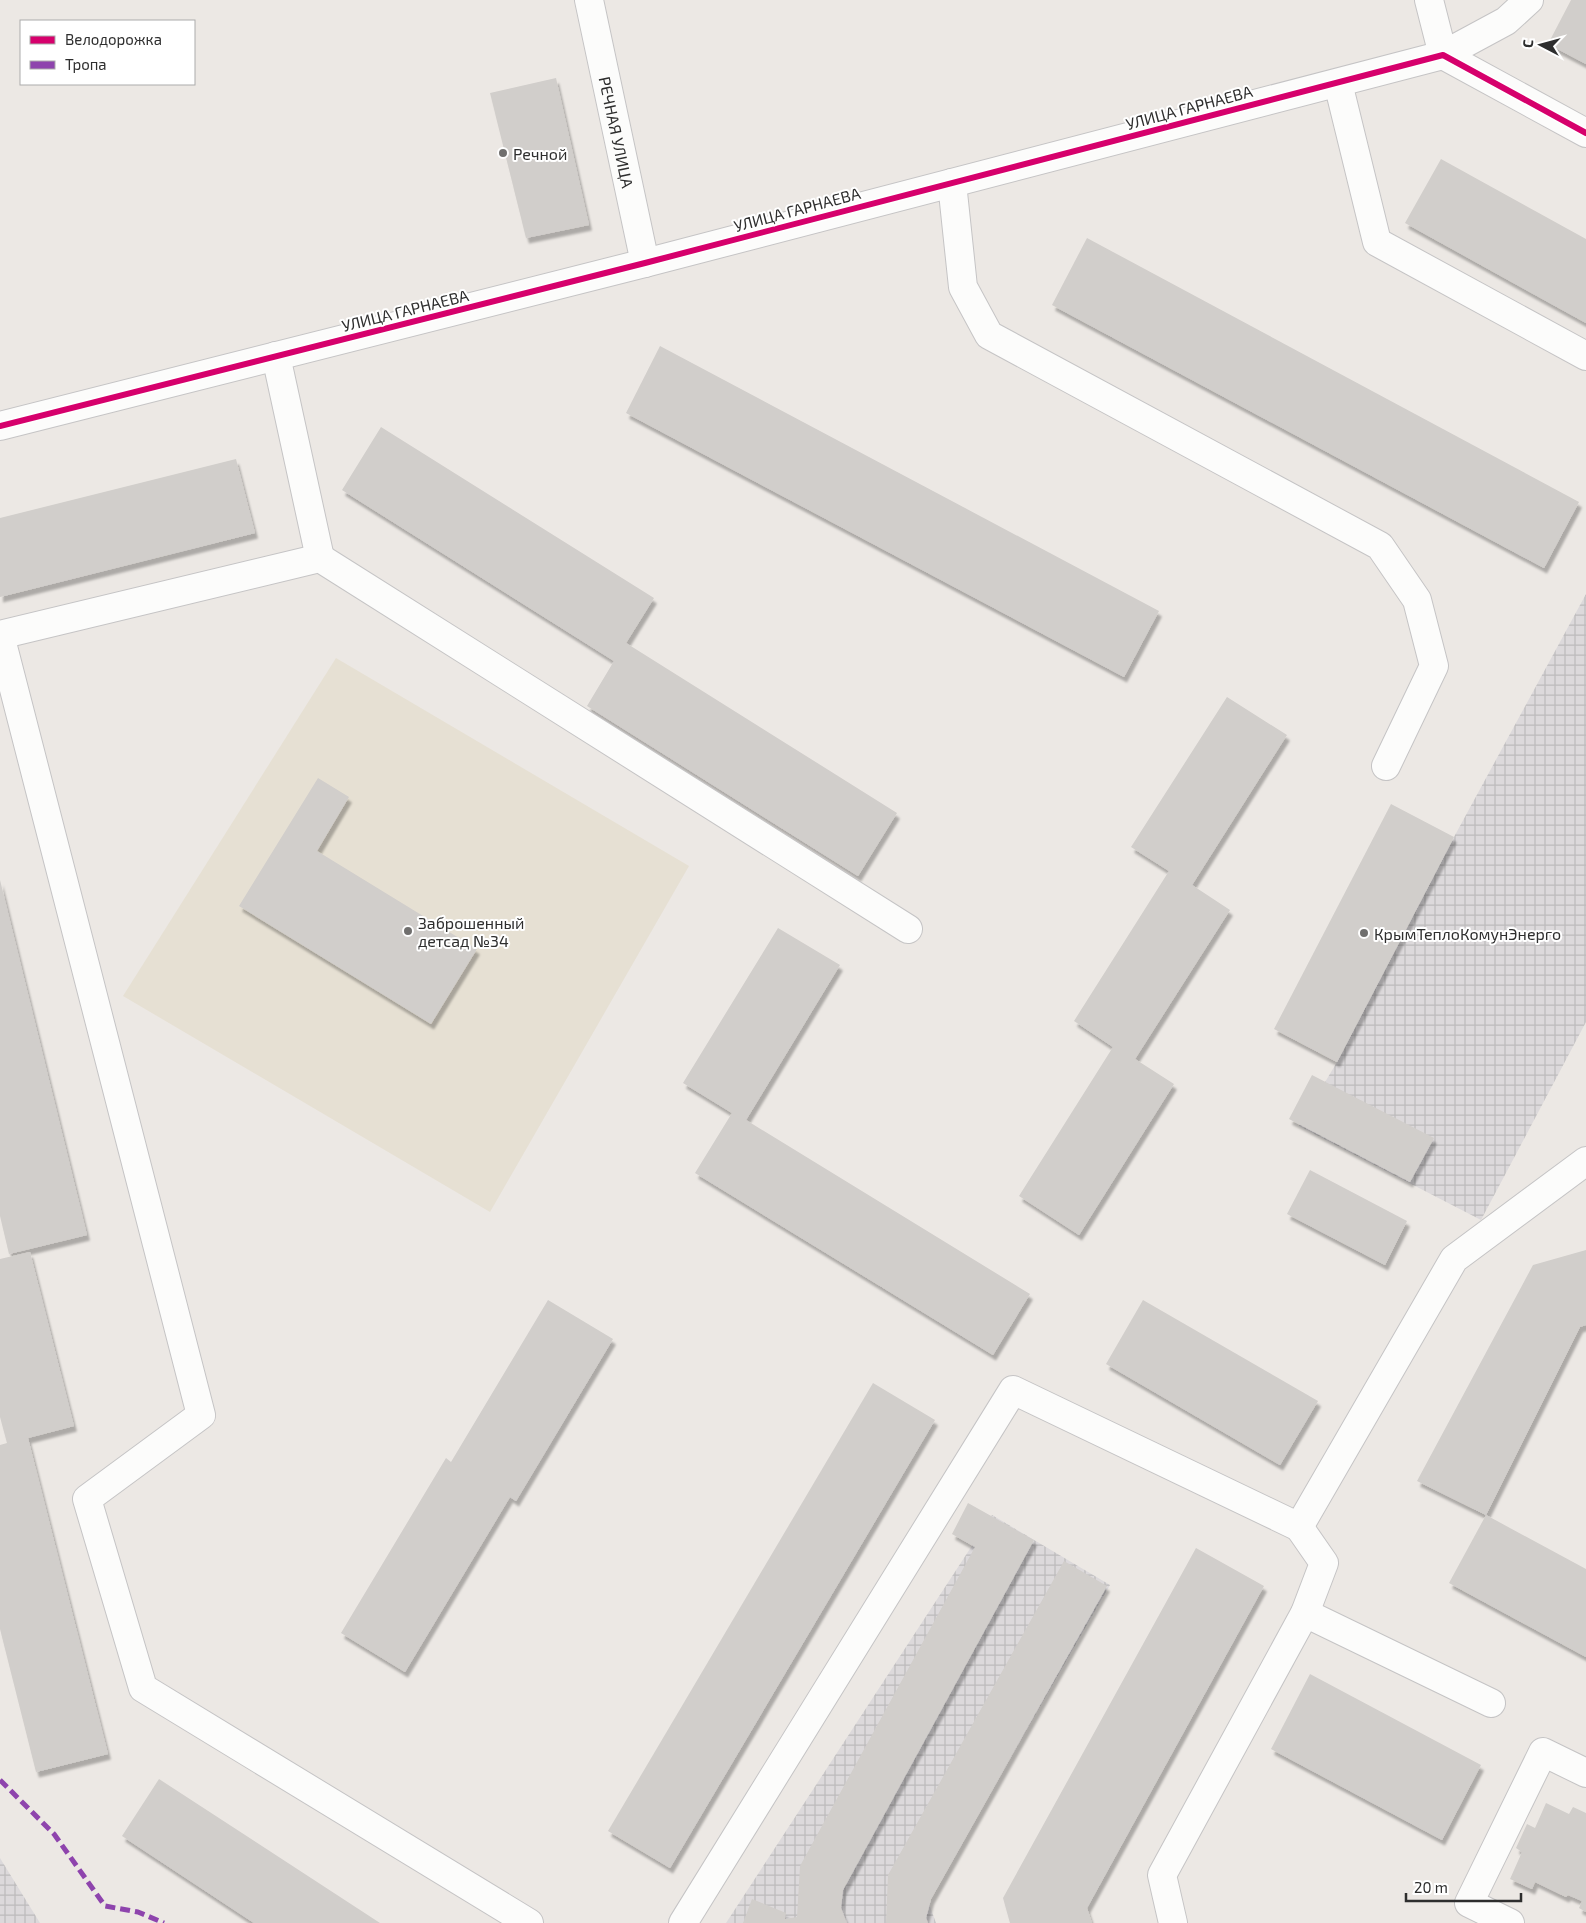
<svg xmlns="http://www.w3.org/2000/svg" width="1586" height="1923" font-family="'Exo 2',sans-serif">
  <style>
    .industrial { fill: url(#industrial-grid) }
    .education { fill: #e6e0d3 }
    .building { fill: #d1cecb; filter: url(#shadow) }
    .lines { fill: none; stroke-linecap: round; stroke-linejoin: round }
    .minor-casing { stroke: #c5c4c5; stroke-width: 30 }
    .minor { stroke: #fcfcfb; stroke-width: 28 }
    .quiet { stroke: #8e44ad; stroke-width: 5; stroke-dasharray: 10 5; stroke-linecap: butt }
    .cycleway-casing { stroke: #fff; stroke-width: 9 }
    .cycleway { stroke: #d6006c; stroke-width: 6 }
    .poi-dot { fill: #706f6e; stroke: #fff; stroke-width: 2 }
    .labels { text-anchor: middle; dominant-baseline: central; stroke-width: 4; stroke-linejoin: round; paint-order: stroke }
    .street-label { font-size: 16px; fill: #2e2e2e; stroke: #fff }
    .poi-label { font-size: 16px; fill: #2e2e2e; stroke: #fff; text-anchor: start }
  </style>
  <defs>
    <pattern id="industrial-grid" width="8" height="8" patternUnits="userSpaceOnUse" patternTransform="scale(1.25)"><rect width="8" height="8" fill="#dcd9db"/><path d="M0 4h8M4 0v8" fill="none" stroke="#bdbbbc"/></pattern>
    <filter id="shadow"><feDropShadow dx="3" dy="5.5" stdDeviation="1" flood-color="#0004"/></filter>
  </defs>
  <rect width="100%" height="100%" fill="#ece8e4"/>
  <g class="industrial">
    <polygon points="1586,594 1586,1022 1481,1220 1299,1126 1337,1062 1454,837"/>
    <polygon points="992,1515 1110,1585 928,1901 936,1923 726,1923"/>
    <polygon points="0,1858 40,1923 0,1923"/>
  </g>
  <polygon class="education" points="336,658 689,866 490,1212 123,996"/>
  <g class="building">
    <polygon points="1571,0 1586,0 1586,64 1548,44"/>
    <polygon points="556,78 589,225 526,238 490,93"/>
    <polygon points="1441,159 1586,239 1586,323 1405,223"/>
    <polygon points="1087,238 1579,502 1544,568 1052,305"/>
    <polygon points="660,346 1159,611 1124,677 626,413"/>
    <polygon points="381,427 654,598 626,643 897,813 858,876 587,706 614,661 342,490"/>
    <polygon points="236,459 255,533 0,597 0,518"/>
    <polygon points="1227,697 1287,735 1192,885 1230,910 1135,1059 1174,1084 1079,1235 1019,1196 1113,1047 1074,1021 1169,871 1131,847"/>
    <polygon points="318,778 349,797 317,851 477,949 431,1024 239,906"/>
    <polygon points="1391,804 1454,837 1337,1062 1274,1029"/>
    <polygon points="0,880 87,1235 9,1254 0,1216"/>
    <polygon points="778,928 840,965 746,1120 1030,1294 993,1355 695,1173 732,1113 683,1083"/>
    <polygon points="1312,1075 1434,1138 1410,1182 1289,1119"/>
    <polygon points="1310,1170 1407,1221 1385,1265 1287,1214"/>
    <polygon points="1586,1250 1586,1325 1580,1327 1486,1515 1417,1481 1533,1265"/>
    <polygon points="30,1252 74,1426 28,1438 108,1754 36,1772 0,1629 0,1445 7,1443 0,1417 0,1259"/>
    <polygon points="548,1300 613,1339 516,1501 510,1497 405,1672 341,1633 446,1458 451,1462"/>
    <polygon points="1143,1300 1318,1401 1280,1465 1106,1364"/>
    <polygon points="873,1383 935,1420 670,1868 608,1831"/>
    <polygon points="968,1503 1034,1540 843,1890 841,1908 847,1923 743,1923 752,1899 786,1913 785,1919 797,1917 800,1866 975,1547 952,1534"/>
    <polygon points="1486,1515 1586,1569 1586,1657 1449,1583"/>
    <polygon points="1196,1548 1264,1586 1087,1908 1092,1923 1010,1923 1003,1898"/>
    <polygon points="1064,1561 1107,1586 931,1899 926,1918 928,1923 886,1923 888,1875"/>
    <polygon points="1310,1674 1481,1765 1442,1840 1271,1749"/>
    <polygon points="159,1779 380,1923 254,1923 122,1836"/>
    <polygon points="1546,1803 1569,1814 1573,1807 1586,1813 1586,1912 1579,1908 1582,1901 1568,1895 1566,1897 1535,1882 1532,1889 1510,1879 1522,1852 1516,1848 1527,1824 1535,1828"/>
  </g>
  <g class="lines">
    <g class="minor-casing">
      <g id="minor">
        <path id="s1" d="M589,0L645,263"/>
        <polyline points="1429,0 1443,55 1506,21 1529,0"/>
        <polyline points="1338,83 1377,242 1586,356"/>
        <polyline points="952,183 963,287 989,335 1380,546 1417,600 1434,666 1386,766"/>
        <polyline points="0,426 645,263 1443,55 1586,133"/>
        <polyline points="320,558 908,929"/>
        <polyline points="0,635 201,1415 87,1499 143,1688 529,1923"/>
        <polyline points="0,635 320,558 276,356"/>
        <polyline points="1305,1613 1491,1703"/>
        <polyline points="683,1923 1013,1390 1299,1527 1454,1259 1586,1161"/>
        <polyline points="1173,1923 1162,1875 1305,1613 1324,1563 1299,1527"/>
        <polyline points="1510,1923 1469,1903 1543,1752 1586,1773"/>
      </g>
    </g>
    <use href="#minor" class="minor"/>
    <polyline class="quiet" points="0,1780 54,1834 105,1906 138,1912 164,1923"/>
    <g class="cycleway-casing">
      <polyline id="cycleway" points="0,426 645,263 1443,55 1586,133"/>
    </g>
    <use href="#cycleway" class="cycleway"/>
  </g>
  <g class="poi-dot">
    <circle cx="503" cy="153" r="5"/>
    <circle cx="408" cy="931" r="5"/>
    <circle cx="1364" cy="933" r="5"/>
  </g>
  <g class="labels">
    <g class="street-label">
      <text transform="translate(1189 107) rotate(-15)">УЛИЦА ГАРНАЕВА</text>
      <text stroke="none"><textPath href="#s1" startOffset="135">РЕЧНАЯ УЛИЦА</textPath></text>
      <text transform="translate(797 209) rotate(-15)">УЛИЦА ГАРНАЕВА</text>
      <text transform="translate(405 310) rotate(-14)">УЛИЦА ГАРНАЕВА</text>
    </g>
    <g class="poi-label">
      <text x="513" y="153">Речной</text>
      <text x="418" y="922">Заброшенный<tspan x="418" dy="18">детсад №34</tspan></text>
      <text x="1374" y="933">КрымТеплоКомунЭнерго</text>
    </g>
  </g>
  <rect x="20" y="20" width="175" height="65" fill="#ffffff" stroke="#ababab"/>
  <rect x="30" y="36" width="25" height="8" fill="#d6006c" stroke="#ababab"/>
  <text x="65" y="45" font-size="15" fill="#2e2e2e">Велодорожка</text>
  <rect x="30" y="61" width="25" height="8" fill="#8e44ad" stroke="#ababab"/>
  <text x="65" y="70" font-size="15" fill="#2e2e2e">Тропа</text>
  <g transform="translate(1541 45) rotate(276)" stroke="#ffffff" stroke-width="4" paint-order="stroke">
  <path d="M0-4L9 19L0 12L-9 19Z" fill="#2e2e2e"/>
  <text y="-8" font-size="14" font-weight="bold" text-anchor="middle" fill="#2e2e2e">С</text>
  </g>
  <path d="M1406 1893v8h115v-8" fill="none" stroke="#2e2e2e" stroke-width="2.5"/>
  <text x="1414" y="1893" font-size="15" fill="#2e2e2e" stroke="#ffffff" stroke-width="4" paint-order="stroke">20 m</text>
</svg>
